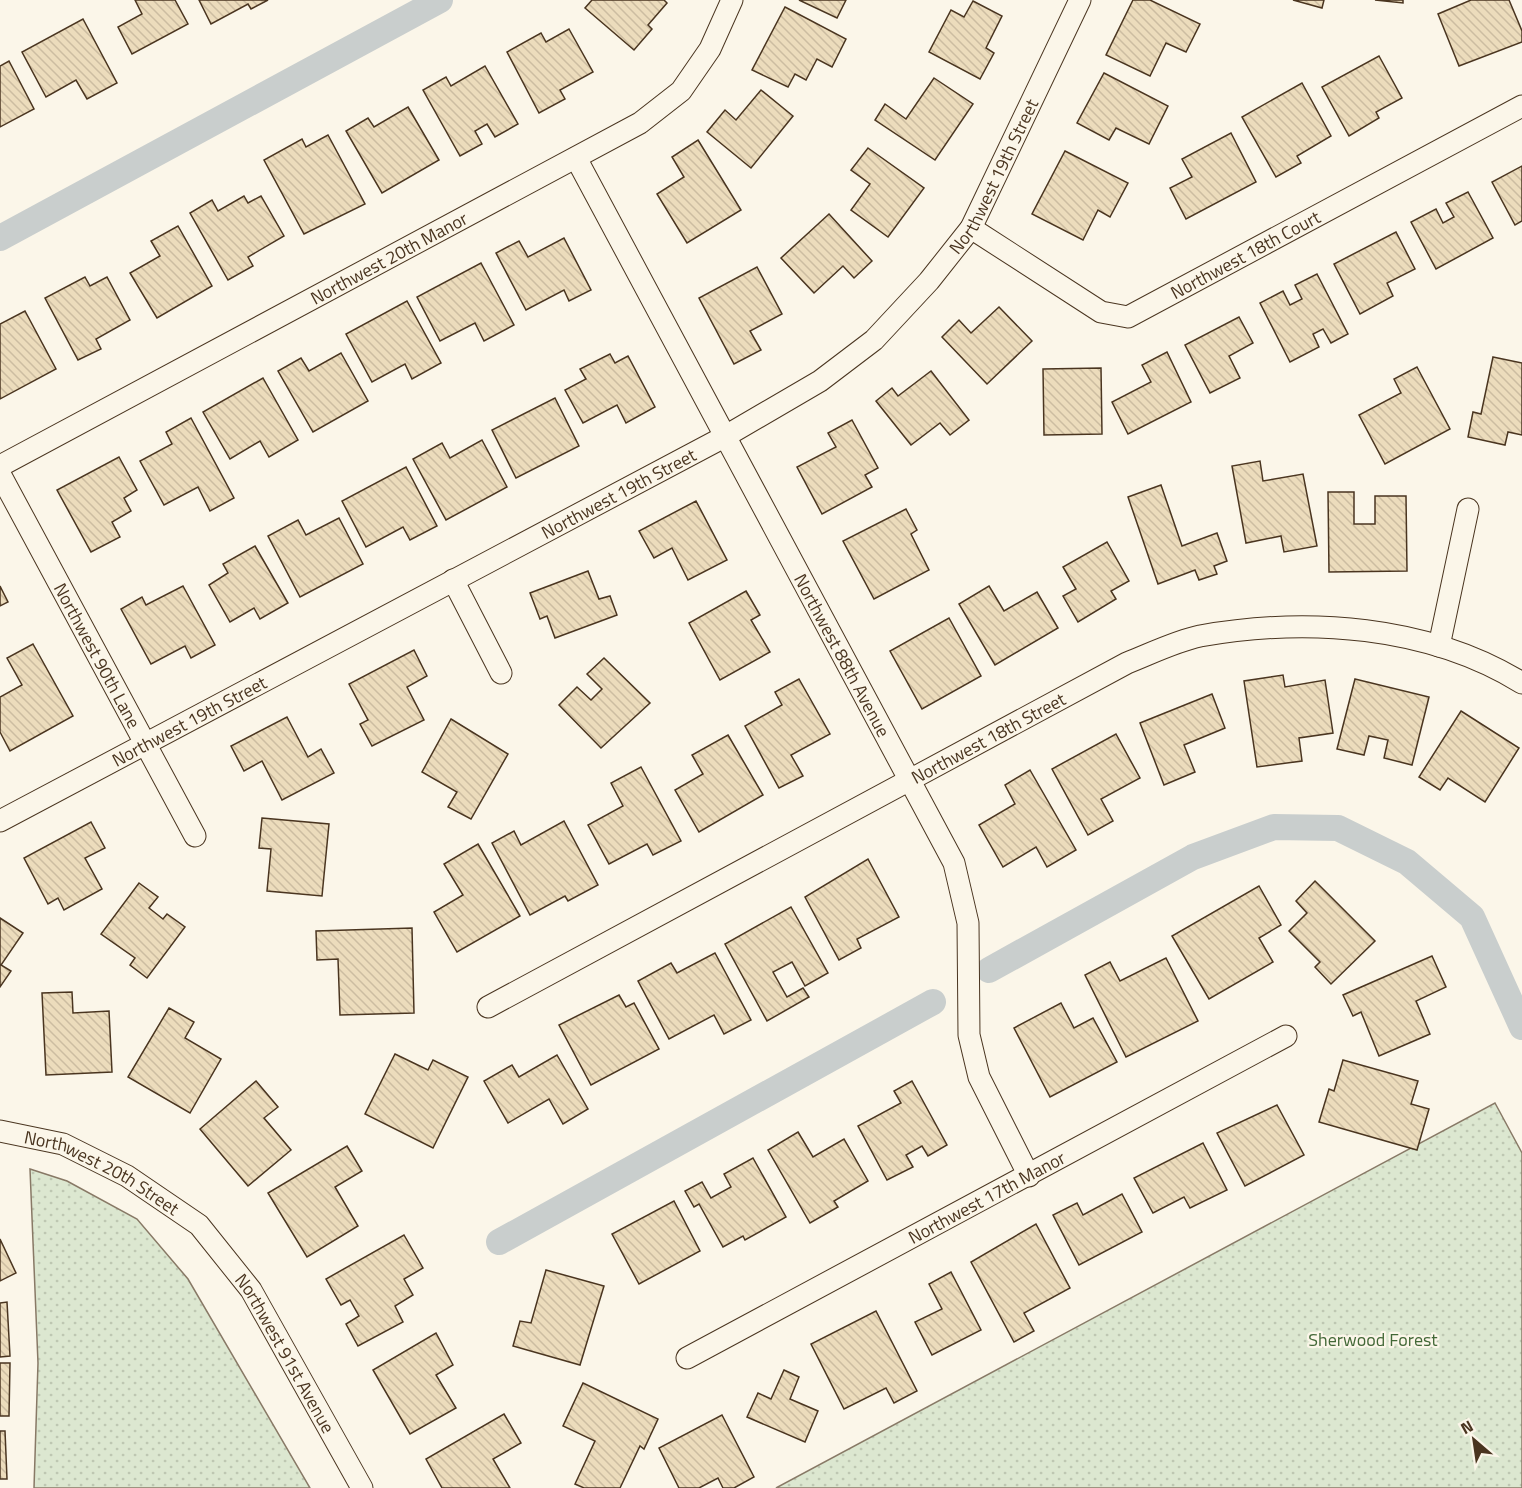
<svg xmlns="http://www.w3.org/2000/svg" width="1522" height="1488" font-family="'Titillium Web',sans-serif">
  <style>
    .park { fill: url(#park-dots); stroke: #887966; stroke-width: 1.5 }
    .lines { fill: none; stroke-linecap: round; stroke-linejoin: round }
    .canal { stroke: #c9cecd; stroke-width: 26 }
    .building { fill: url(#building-back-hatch); stroke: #4a3520; stroke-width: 1.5 }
    .minor-casing { stroke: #4a3520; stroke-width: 23 }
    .minor { stroke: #fbf6e9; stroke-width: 21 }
    .labels { text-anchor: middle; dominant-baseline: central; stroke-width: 4.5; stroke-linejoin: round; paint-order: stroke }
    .street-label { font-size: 18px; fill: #4a3520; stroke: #fbf6e9 }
    .park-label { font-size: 18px; fill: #436837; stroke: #fbf6e9 }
  </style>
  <defs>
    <pattern id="park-dots" width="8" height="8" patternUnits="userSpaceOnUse" patternTransform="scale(1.5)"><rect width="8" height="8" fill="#dce7d0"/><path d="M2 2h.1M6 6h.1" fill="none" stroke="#bec7b2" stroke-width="1.8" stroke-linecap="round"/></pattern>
    <pattern id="building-back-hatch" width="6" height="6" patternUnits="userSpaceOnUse" patternTransform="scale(1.5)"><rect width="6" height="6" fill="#ecdcbc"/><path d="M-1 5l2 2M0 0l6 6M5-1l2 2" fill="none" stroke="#ccbda1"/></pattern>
  </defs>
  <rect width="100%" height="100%" fill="#fbf6e9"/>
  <g class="park">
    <polygon points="1495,1103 1522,1153 1522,1488 776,1488"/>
    <polygon points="30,1169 67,1181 137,1219 188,1279 310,1488 34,1488 38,1363"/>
  </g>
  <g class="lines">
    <g class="canal">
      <polyline points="0,238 440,0"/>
      <polyline points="989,970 1193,857 1274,827 1338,828 1407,862 1472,917 1522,1027"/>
      <polyline points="499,1242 933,1002"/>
    </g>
  </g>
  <g class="building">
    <polygon points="135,0 175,0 188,24 132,54 118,27 142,14"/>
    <polygon points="199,0 268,0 251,9 248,4 211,24"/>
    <polygon points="592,0 664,0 667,3 648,25 652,29 634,50 585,8"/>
    <polygon points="799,0 846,0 837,18"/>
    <polygon points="1133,0 1150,0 1200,24 1186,52 1166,43 1150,76 1106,55"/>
    <polygon points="1293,0 1324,0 1322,8"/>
    <polygon points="1375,0 1403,0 1403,3"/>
    <polygon points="1471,0 1509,0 1522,31 1522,42 1459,66 1438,14"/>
    <polygon points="973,1 1002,16 986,48 994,53 980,79 929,52 951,10 964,17"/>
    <polygon points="785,7 846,39 832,67 817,59 806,80 795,74 788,87 752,70"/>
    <polygon points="83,19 117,83 87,99 76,80 46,97 22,52"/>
    <polygon points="569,29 593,72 560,90 565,99 539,113 507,52 541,33 546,42"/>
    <polygon points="1379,56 1402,98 1376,112 1379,118 1349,136 1322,87"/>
    <polygon points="9,61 34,109 0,127 0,66"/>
    <polygon points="485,66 518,124 495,137 487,124 475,131 482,144 460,156 423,90 446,77 451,86"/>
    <polygon points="1104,73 1168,106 1149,144 1116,128 1109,140 1077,123"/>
    <polygon points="934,78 973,104 935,160 875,120 885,104 906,119"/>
    <polygon points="1302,83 1331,136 1297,156 1301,163 1276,177 1242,117"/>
    <polygon points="761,90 793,116 751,168 707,132 725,110 736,120"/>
    <polygon points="408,107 439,160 382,193 346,131 368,118 374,127"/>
    <polygon points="1231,133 1256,182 1186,219 1170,188 1192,177 1182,159"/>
    <polygon points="328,135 365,204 304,234 264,160 302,139 306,147"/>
    <polygon points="698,140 741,210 687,243 657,194 684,177 672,157"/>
    <polygon points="868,148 924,188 888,237 851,210 870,184 851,170"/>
    <polygon points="1065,151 1128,183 1110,217 1098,210 1083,240 1032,214"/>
    <polygon points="1522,166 1522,221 1515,225 1492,182"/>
    <polygon points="1468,192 1493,238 1436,269 1411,222 1436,209 1443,223 1454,217 1446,203"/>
    <polygon points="244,196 248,203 261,196 284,236 248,257 253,266 228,280 190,213 212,200 218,211"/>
    <polygon points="829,214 872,261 854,278 843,266 814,293 781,258"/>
    <polygon points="178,226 212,286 157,318 130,273 160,256 151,241"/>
    <polygon points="1396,232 1415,269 1387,283 1393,296 1360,314 1334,264"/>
    <polygon points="564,238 591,290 569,301 564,290 526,310 496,253 519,241 528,257"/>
    <polygon points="481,263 514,325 484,341 475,323 440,341 417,297"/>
    <polygon points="757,267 782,314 750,331 761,350 734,364 699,298"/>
    <polygon points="1317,274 1348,334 1331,343 1323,329 1313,334 1319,347 1290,362 1260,303 1283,291 1290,305 1302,299 1295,285"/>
    <polygon points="85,277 90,286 107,277 130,320 96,339 101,349 78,360 45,298"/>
    <polygon points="407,301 441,363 412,379 405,364 372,382 346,334"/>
    <polygon points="999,307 1032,341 987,384 942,337 959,320 971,333"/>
    <polygon points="25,311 56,369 0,399 0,324"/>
    <polygon points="1239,317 1253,343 1229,356 1240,378 1210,393 1185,345"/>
    <polygon points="1167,352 1191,402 1128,434 1112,402 1151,382 1142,365"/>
    <polygon points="341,353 368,401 313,432 278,371 301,358 309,371"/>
    <polygon points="610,354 615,363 628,356 655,407 626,423 617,405 583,423 565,390 586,379 580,369"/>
    <polygon points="1493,357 1522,363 1522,435 1508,432 1505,445 1468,437 1473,412 1481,414"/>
    <polygon points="1417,367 1450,429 1385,464 1359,415 1401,393 1394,379"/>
    <polygon points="1101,368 1102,434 1044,435 1043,369"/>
    <polygon points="931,371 969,420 950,435 940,423 911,445 876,401 892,388 898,396"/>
    <polygon points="263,378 298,440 269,457 260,441 230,459 203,412"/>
    <polygon points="555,398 579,446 516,478 492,430"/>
    <polygon points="191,418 234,498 210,511 198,487 164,505 140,461 172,444 166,432"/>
    <polygon points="852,420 878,468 865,475 872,487 822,514 797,467 836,447 828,433"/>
    <polygon points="482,440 507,487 446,520 413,459 442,443 450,458"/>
    <polygon points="119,457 137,490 124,498 131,511 112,522 120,537 91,552 57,490"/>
    <polygon points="1260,461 1263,481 1303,474 1317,546 1284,552 1281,536 1246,543 1232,466"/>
    <polygon points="406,467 437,526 410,540 403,527 366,547 342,501"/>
    <polygon points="1161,485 1182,546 1217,533 1227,561 1214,566 1217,574 1199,580 1195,570 1158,584 1128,497"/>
    <polygon points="1328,492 1354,492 1354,524 1375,524 1375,496 1406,496 1407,571 1329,572"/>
    <polygon points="696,501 727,560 688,580 672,548 654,558 639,531"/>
    <polygon points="906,509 917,530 911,534 929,570 874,599 843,541"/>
    <polygon points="339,518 363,564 300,597 268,536 298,520 306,535"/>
    <polygon points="1107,542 1129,581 1111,591 1116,599 1078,622 1063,596 1076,589 1063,567"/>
    <polygon points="255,546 288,603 260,619 254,608 230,622 209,585 228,573 223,564"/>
    <polygon points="588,571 599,599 610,596 617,615 555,638 547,616 540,619 530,593"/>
    <polygon points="0,586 8,602 0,606"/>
    <polygon points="183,586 215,645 191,658 185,646 151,664 121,609 142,597 146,605"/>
    <polygon points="989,586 1004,611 1037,592 1058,628 995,665 959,604"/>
    <polygon points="746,591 760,615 751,620 770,652 720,680 689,623"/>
    <polygon points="949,618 981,676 922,709 890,651"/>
    <polygon points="33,644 73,716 10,751 0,732 0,697 22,685 7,658"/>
    <polygon points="414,650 427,676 407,687 424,720 372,746 360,724 368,720 349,684"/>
    <polygon points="604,658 650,703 601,748 559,705 577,687 591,700 602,689 587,674"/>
    <polygon points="1283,675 1285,687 1325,680 1333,733 1299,738 1302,761 1257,767 1244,681"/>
    <polygon points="799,679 830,734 791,755 803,776 779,788 745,726 782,705 775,692"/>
    <polygon points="1355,679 1429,697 1412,765 1384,758 1388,740 1369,736 1364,755 1337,749"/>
    <polygon points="1212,694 1225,728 1184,745 1195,772 1164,785 1140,723"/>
    <polygon points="1461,711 1519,748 1485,802 1448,778 1440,790 1419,777"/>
    <polygon points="287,717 308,757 321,749 334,773 282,800 262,761 244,771 231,746"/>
    <polygon points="451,719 508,754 471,819 448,807 457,792 422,772"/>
    <polygon points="1116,734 1140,778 1101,799 1113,821 1088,835 1052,769"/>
    <polygon points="728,735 763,795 699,832 675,790 703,774 692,755"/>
    <polygon points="641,767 681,841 653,855 647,844 609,864 588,825 623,806 611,783"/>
    <polygon points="1030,770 1076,850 1047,867 1036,847 1003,867 979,825 1015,804 1005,785"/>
    <polygon points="262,818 329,824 322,896 267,891 271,849 259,848"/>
    <polygon points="564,821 598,885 568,901 565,896 530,915 492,843 514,831 521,845"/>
    <polygon points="91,822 105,848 85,858 102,889 64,910 58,898 48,904 24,858"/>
    <polygon points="478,844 520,916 457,952 434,912 463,895 444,864"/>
    <polygon points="868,859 899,917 857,939 861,948 839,960 805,897"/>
    <polygon points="1315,881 1375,941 1331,984 1315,967 1320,962 1289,931 1307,913 1296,901"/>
    <polygon points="139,883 158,897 149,908 163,919 167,914 185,927 147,978 130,965 135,958 101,934"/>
    <polygon points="1259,886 1281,925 1259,938 1273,962 1209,999 1172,936"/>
    <polygon points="791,907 828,973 805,986 792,962 773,972 787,997 803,988 809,997 767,1021 725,944"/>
    <polygon points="0,918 23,933 1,965 11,971 0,987"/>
    <polygon points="412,928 414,1013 340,1015 338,959 317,960 316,931"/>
    <polygon points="715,953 751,1020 724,1034 714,1015 669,1039 638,981 671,963 677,973"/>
    <polygon points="1432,956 1446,987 1416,1001 1430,1034 1379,1056 1361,1012 1353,1016 1343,995"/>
    <polygon points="1166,958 1198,1021 1126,1057 1085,975 1110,962 1120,981"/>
    <polygon points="72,992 73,1013 109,1011 112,1072 46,1075 42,993"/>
    <polygon points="619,995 626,1007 634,1003 659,1049 591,1085 559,1025"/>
    <polygon points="1061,1003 1074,1028 1093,1018 1117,1062 1050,1097 1014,1028"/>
    <polygon points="169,1008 194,1022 185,1038 221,1059 190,1113 128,1077"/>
    <polygon points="395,1054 428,1070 433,1060 468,1077 433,1148 365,1114"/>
    <polygon points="557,1055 588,1109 563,1124 549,1099 508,1123 484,1081 512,1065 519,1077"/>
    <polygon points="1343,1060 1418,1081 1411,1104 1429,1109 1417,1150 1319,1122 1329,1089 1334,1091"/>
    <polygon points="256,1081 278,1107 264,1118 291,1150 248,1186 200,1129"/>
    <polygon points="912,1081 947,1145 928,1156 922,1146 906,1155 913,1167 887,1180 858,1126 901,1103 894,1091"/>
    <polygon points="1277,1105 1304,1155 1245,1186 1217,1133"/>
    <polygon points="798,1132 813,1157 844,1139 868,1181 834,1201 838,1207 810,1223 768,1150"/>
    <polygon points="1203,1143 1227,1190 1190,1208 1184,1197 1153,1213 1134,1178"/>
    <polygon points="347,1146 362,1171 335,1187 358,1226 307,1257 268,1193"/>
    <polygon points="753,1158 786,1217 745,1240 743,1236 723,1247 699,1204 694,1207 685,1191 702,1182 711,1198 731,1187 724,1174"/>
    <polygon points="1122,1194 1142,1232 1079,1265 1053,1215 1077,1203 1083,1215"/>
    <polygon points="674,1201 700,1251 639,1284 612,1234"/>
    <polygon points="1036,1224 1070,1288 1024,1313 1034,1331 1014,1342 971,1262"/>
    <polygon points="404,1235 423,1268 404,1279 413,1295 395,1306 403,1322 358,1346 346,1324 359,1316 350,1300 341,1305 326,1279"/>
    <polygon points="0,1239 16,1273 0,1281"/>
    <polygon points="546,1270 604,1286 580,1365 513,1346 520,1321 531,1323"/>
    <polygon points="951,1272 981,1330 932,1355 915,1322 942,1309 929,1284"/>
    <polygon points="7,1302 10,1356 0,1357 0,1303"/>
    <polygon points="876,1311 917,1391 894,1403 886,1388 844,1409 811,1344"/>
    <polygon points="436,1333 453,1365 436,1375 456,1408 410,1434 373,1370"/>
    <polygon points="0,1363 10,1363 9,1416 0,1416"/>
    <polygon points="784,1370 799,1377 790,1399 818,1411 805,1442 747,1417 758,1393 771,1399"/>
    <polygon points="583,1383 658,1419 644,1449 640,1446 620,1488 584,1488 575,1484 595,1441 563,1426"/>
    <polygon points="504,1414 521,1443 493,1459 510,1488 442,1488 426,1459"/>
    <polygon points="722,1415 754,1477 734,1488 723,1488 718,1478 699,1488 679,1488 659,1448"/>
    <polygon points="0,1431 5,1431 7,1479 0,1479"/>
  </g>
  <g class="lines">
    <g class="minor-casing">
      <g id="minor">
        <path id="s1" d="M576,158L954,863L968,923L969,1035L979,1077L1029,1176"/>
        <path id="s2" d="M971,228L1101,312L1128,317L1522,106"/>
        <path id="s3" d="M0,466L640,123L681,91L710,49L732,0"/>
        <path id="s4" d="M0,474L195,836"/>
        <polyline points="453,580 501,673"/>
        <polyline points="1439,646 1468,509"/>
        <path id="s5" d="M0,821L724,437L820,381L874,340L929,281L971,228L1080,0"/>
        <path id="s6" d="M488,1007L1127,663C1150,654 1176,641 1200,636C1307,617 1428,625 1522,683"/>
        <path id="s7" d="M0,1131L63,1144L127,1176L199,1225L251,1290L362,1488"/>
        <path id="s8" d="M687,1358L1286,1036"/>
      </g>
    </g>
    <use href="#minor" class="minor"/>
  </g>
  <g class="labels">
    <g class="street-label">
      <text stroke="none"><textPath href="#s5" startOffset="1203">Northwest 19th Street</textPath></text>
      <text stroke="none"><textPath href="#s2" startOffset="315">Northwest 18th Court</textPath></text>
      <text stroke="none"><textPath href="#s3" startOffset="441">Northwest 20th Manor</textPath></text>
      <text stroke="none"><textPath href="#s5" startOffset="700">Northwest 19th Street</textPath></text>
      <text stroke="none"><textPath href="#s4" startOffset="206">Northwest 90th Lane</textPath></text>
      <text stroke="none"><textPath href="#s1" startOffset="564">Northwest 88th Avenue</textPath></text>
      <text stroke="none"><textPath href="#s5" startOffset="214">Northwest 19th Street</textPath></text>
      <text stroke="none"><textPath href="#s6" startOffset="568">Northwest 18th Street</textPath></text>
      <text stroke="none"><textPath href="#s7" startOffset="111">Northwest 20th Street</textPath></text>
      <text stroke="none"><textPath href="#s8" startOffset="340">Northwest 17th Manor</textPath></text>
      <text stroke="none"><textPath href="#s7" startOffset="378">Northwest 91st Avenue</textPath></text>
    </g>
    <g class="park-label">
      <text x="1373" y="1339">Sherwood Forest</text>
    </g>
  </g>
  <g transform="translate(1474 1440) rotate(331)" stroke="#fbf6e9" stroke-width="4.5" paint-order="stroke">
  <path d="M0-4.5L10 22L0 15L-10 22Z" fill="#4a3520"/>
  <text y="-9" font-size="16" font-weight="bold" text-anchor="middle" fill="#4a3520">N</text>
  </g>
</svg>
